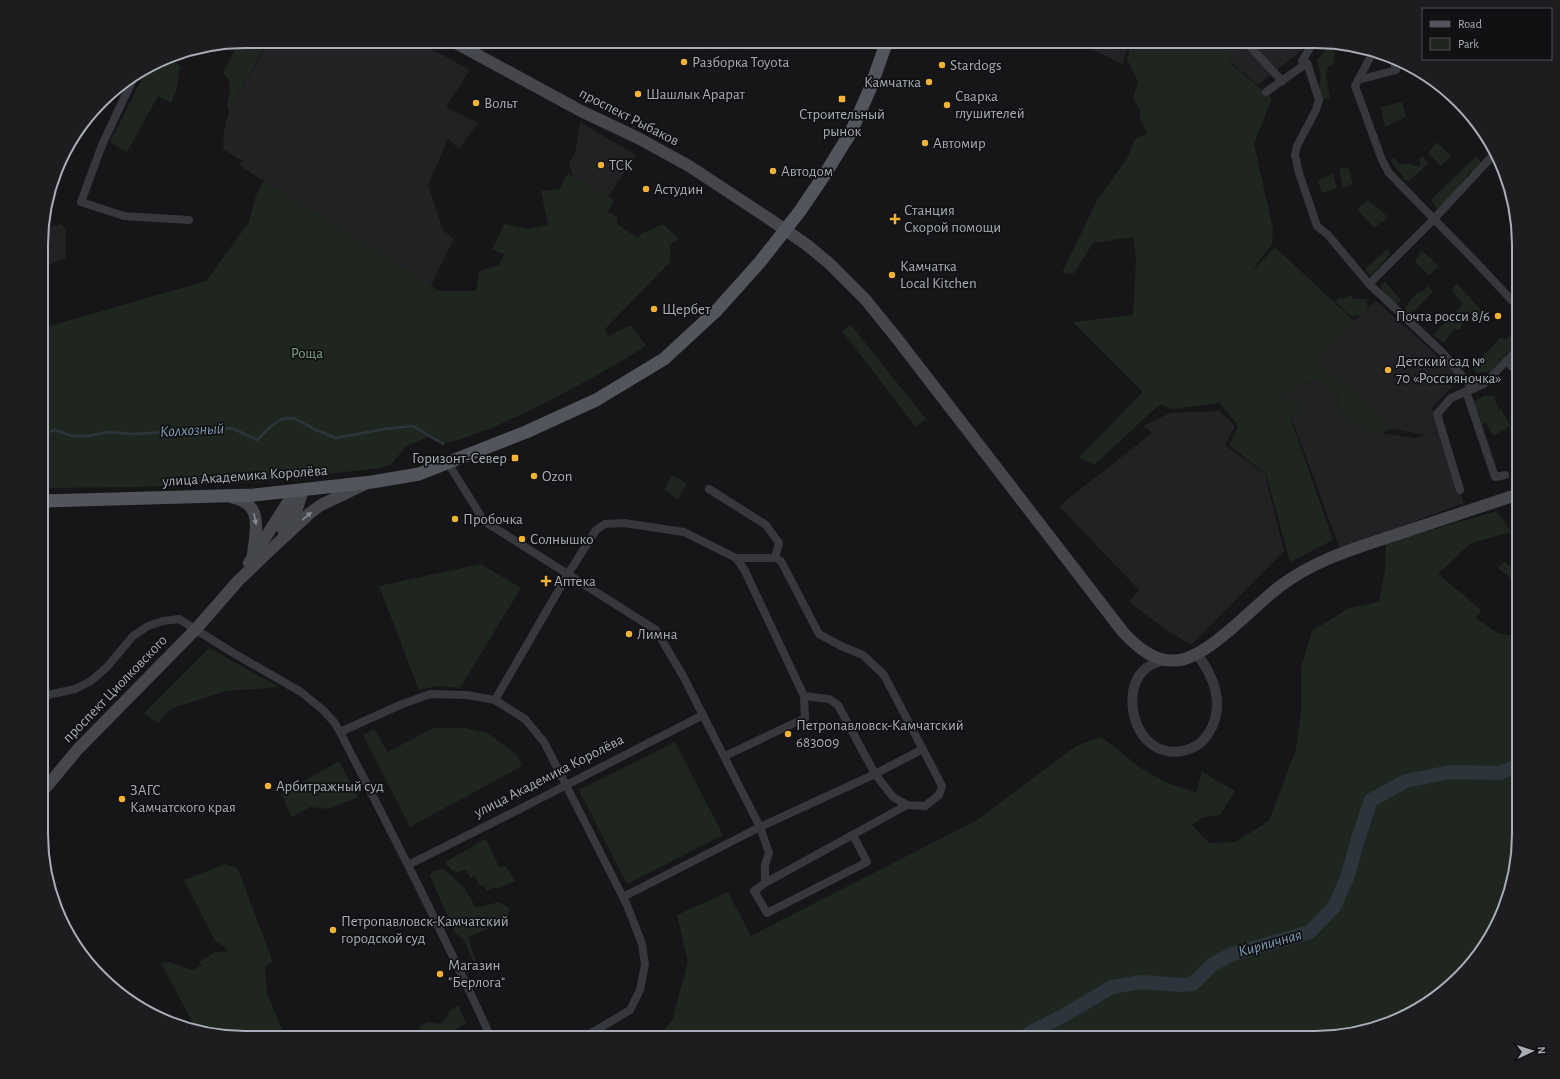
<svg xmlns="http://www.w3.org/2000/svg" width="1560" height="1079" font-family="'Alegreya Sans',sans-serif">
  <style>
    .built { fill: #222225 }
    .green { fill: #1e261f }
    .lines { fill: none; stroke-linecap: round; stroke-linejoin: round }
    .stream { stroke: #2c353c; stroke-width: 2.5 }
    .river { stroke: #2c353c; stroke-width: 14 }
    .minor { stroke: #37383d; stroke-width: 8 }
    .tertiary { stroke: #37383d; stroke-width: 10 }
    .secondary { stroke: #45474d; stroke-width: 12 }
    .primary { stroke: #53555c; stroke-width: 13 }
    .oneway { fill: #858993 }
    .poi-dot { fill: #f3b234; stroke: #111113; stroke-width: 1.5 }
    .labels { text-anchor: middle; dominant-baseline: central; stroke-width: 3.5; stroke-linejoin: round; paint-order: stroke }
    .poi-label { font-size: 15px; fill: #a8adb8; stroke: #111113; text-anchor: start }
    .street-label { font-size: 15px; fill: #a8adb8; stroke: #111113 }
    .park-label { font-size: 15px; fill: #7fa381; stroke: #111113 }
    .water-label { font-size: 16px; font-style: italic; fill: #7f9bb3; stroke: #111113 }
    .rim { fill: none; stroke: #a8adb8; stroke-width: 2 }
  </style>
  <rect width="100%" height="100%" fill="#161618"/>
  <g class="built">
    <polygon points="269,41 417,41 470,70 446,107 478,123 459,149 448,139 428,185 443,230 454,239 429,289 239,165 242,161 223,149 224,132 229,110"/>
    <polygon points="1075,41 1130,41 1122,64"/>
    <polygon points="1231,41 1308,41 1310,44 1258,85 1229,61"/>
    <polygon points="580,122 636,155 608,197 573,177 569,163 575,153"/>
    <polygon points="43,223 47,227 62,224 66,230 66,258 43,267"/>
    <polygon points="1376,301 1461,377 1432,408 1439,431 1425,435 1387,428 1315,363 1354,321"/>
    <polygon points="1312,380 1321,381 1336,392 1338,401 1336,408 1349,422 1358,423 1364,430 1413,438 1438,432 1464,503 1340,549 1283,395"/>
    <polygon points="1219,411 1235,426 1225,445 1265,474 1284,551 1191,645 1162,627 1129,602 1139,590 1059,506 1152,433 1143,426 1170,413"/>
  </g>
  <g class="green">
    <path d="M245,41H268L229,110L227,106C229,94 234,82 223,73L239,42Z"/>
    <path d="M1132,41H1231L1229,62L1272,98L1254,144L1273,229L1272,244L1250,273L1275,247L1354,321L1317,362C1340,380 1374,405 1391,429L1380,434L1364,430L1358,423L1349,422L1336,408L1338,401L1336,392L1333,393L1318,381L1312,380L1283,395L1285,402L1299,399L1304,410L1291,419L1333,540L1290,562L1266,474L1229,445L1238,426L1220,403L1172,409L1160,404L1094,465L1079,457L1143,392L1073,322L1133,315L1136,259L1133,237L1093,243L1073,274L1062,273L1097,200L1128,157L1134,140L1147,133L1140,120V110L1133,98L1138,82L1127,59Z"/>
    <polygon points="1322,41 1336,43 1328,49 1333,49 1335,55 1333,59 1335,63 1328,67 1326,75 1330,98 1323,100 1318,90 1321,77 1317,60 1327,49 1321,44"/>
    <polygon points="164,58 176,63 180,67 176,91 171,103 158,96 127,152 111,143 111,140 147,69"/>
    <polygon points="1402,102 1406,117 1385,127 1381,107"/>
    <polygon points="1437,142 1451,156 1441,166 1428,153"/>
    <polygon points="1423,156 1428,164 1409,181 1402,179 1404,177 1393,165 1391,160 1395,158 1398,164 1412,164 1414,166 1420,166 1419,159"/>
    <polygon points="1476,156 1483,164 1474,171 1469,173 1446,203 1437,209 1431,200"/>
    <polygon points="1348,167 1353,184 1343,188 1339,169"/>
    <path d="M568,174L614,200L608,212L617,217V224L638,238L643,233L663,224L679,239L670,244V262L605,329L608,336L631,325L646,346C611,368 576,387 539,406C508,421 476,436 443,444L428,437L406,446L391,465L380,468L259,482L139,487L43,488V328L206,281L249,222L256,195L264,181L343,229L439,291H476L479,271L499,265L504,254L492,250L504,224L527,229L548,225L541,191L559,189Z"/>
    <polygon points="1333,174 1337,188 1322,193 1318,180"/>
    <polygon points="1368,200 1388,217 1374,228 1357,209"/>
    <polygon points="1387,249 1391,254 1370,276 1365,269"/>
    <polygon points="1421,250 1439,266 1429,275 1415,262"/>
    <path d="M1385,282L1401,300L1398,304C1389,302 1383,293 1381,285Z"/>
    <polygon points="1457,284 1482,311 1477,318 1473,318 1471,314 1466,315 1460,330 1454,329 1444,343 1433,335 1463,304 1451,290"/>
    <polygon points="1428,286 1433,292 1415,310 1406,314 1403,311 1407,306 1410,300 1420,291 1422,292"/>
    <polygon points="1351,295 1354,299 1367,299 1368,300 1366,303 1368,306 1362,315 1350,316 1335,301 1339,298 1344,299"/>
    <polygon points="851,325 926,419 916,427 842,331"/>
    <polygon points="1513,333 1515,344 1490,372 1476,373 1472,368 1501,337 1506,340"/>
    <polygon points="1486,395 1487,397 1493,395 1499,409 1497,411 1501,409 1510,426 1493,436 1486,422 1479,426 1472,402"/>
    <polygon points="672,475 687,483 678,499 664,490"/>
    <path d="M1497,511L1511,532L1471,543L1438,574L1481,610L1476,618L1499,634L1519,636V847L1508,900L1477,958L1449,988L1406,1017L1368,1031L1316,1038H656L672,1021L688,962L677,915L728,892L751,936L977,820L1076,746L1100,737C1117,747 1131,762 1147,772C1162,781 1179,788 1196,792L1202,771L1212,778L1235,791L1220,815L1203,817L1192,825L1209,843L1235,842L1269,821L1296,749L1301,713V668L1312,631L1349,608L1379,602L1385,570L1386,543Z"/>
    <polygon points="1504,562 1519,574 1519,585 1498,568"/>
    <polygon points="481,564 521,588 460,688 437,686 419,690 379,586"/>
    <polygon points="209,648 279,687 226,691 173,708 167,712 158,723 144,713"/>
    <polygon points="433,728 465,728 487,733 516,754 522,766 410,827 363,735 374,729 388,752"/>
    <polygon points="675,742 723,835 627,884 579,790"/>
    <polygon points="339,761 358,797 329,809 310,807 292,817 281,794"/>
    <polygon points="486,839 499,867 506,866 515,881 498,889 494,887 487,891 483,885 480,886 475,876 470,878 466,869 458,872 451,870 445,862"/>
    <polygon points="225,864 238,869 273,962 265,966 267,993 283,1032 249,1038 232,1038 197,1031 161,963 169,962 192,970 202,965 199,962 215,952 226,952 228,949 215,941 184,880"/>
    <polygon points="443,868 465,889 476,908 499,902 509,908 508,919 495,926 468,937 477,965 476,967 463,939 455,933 430,876 433,871"/>
    <polygon points="458,1005 466,1023 443,1038 392,1038 404,1032 409,1038 419,1037 420,1026 428,1022 440,1024 448,1016 449,1011"/>
  </g>
  <g class="lines">
    <polyline class="stream" points="43,434 55,430 72,436 89,436 107,432 133,434 188,431 198,429 232,428 257,440 270,427 282,419 294,418 316,430 336,438 385,429 413,426 443,444"/>
    <polyline class="river" points="1024,1038 1033,1031 1061,1017 1112,987 1141,982 1182,985 1193,984 1212,965 1232,954 1310,932 1334,907 1347,878 1358,839 1371,800 1406,781 1450,772 1500,773 1519,765"/>
    <g class="minor">
      <polyline points="1245,41 1282,81"/>
      <polyline points="1314,41 1302,61 1307,63 1319,100 1316,110 1297,146 1295,155 1299,173 1317,226 1328,235 1369,284 1442,352 1473,389"/>
      <polyline points="1374,50 1355,86 1382,160 1389,173 1474,260 1519,308"/>
      <polyline points="134,77 102,145 81,202 124,216 189,220"/>
      <polyline points="1358,80 1396,70 1394,59"/>
      <polyline points="1266,92 1307,63"/>
      <polyline points="1369,284 1434,219 1496,152"/>
      <polyline points="1506,361 1519,373"/>
      <polyline points="1466,391 1495,477 1505,475"/>
      <polyline points="448,463 484,521 656,630 683,676 760,827 769,853 765,865 765,883 907,805"/>
      <polyline points="709,489 766,525 779,543 775,558"/>
      <polyline points="1460,490 1437,414 1451,398 1484,384 1519,348"/>
      <polyline points="736,558 775,558 781,561 819,634 841,646 863,655 884,675 942,786 939,795 925,806 907,805 893,797 875,774 838,705 829,699 804,696"/>
      <path d="M43,696L75,689L91,681L107,667L133,636L148,626L163,621L179,619L230,651L301,692L323,710L334,722L340,732C392,833 444,934 491,1038"/>
      <polyline points="495,700 568,574 596,530 605,524 624,523 684,532 736,558 745,571 804,696 805,718 725,756"/>
      <polyline points="340,732 400,705 430,694 467,695 495,700 525,719 544,742 627,905 642,944 645,965 640,990 630,1010 583,1038"/>
      <polyline points="408,865 512,813 703,715"/>
      <polyline points="765,883 754,891 767,913 867,862 853,835"/>
      <polyline points="623,897 760,827 875,774 923,749"/>
    </g>
    <path class="tertiary" d="M1164,660C1147,664 1136,674 1133,692C1128,729 1155,765 1194,747C1203,743 1208,735 1212,727C1224,702 1213,675 1197,654"/>
    <g class="secondary">
      <path d="M452,41L581,111L638,138L689,166L771,220L807,245L830,264L865,299L895,336L1123,632C1138,648 1156,664 1180,660C1210,655 1254,606 1279,587C1315,559 1359,547 1401,533C1440,520 1479,507 1519,494"/>
      <path d="M231,497C264,503 256,530 253,554"/>
      <polyline points="283,530 296,512 303,490"/>
      <polyline points="249,563 295,491"/>
      <polyline points="43,791 78,749 196,629 238,581 266,554 310,513 321,505 365,484"/>
    </g>
    <polyline class="primary" points="43,501 254,495 372,482 419,474 526,432 596,400 664,359 717,310 760,262 800,211 825,174 851,132 870,89 887,41"/>
  </g>
  <defs><path id="oneway-solid" d="M-6-.8H1V-3.2L6.5 0L1 3.2V.8H-6Z"/></defs>
  <g class="oneway">
    <use href="#oneway-solid" transform="translate(307 516) rotate(-41)"/>
    <use href="#oneway-solid" transform="translate(255 519) rotate(78)"/>
  </g>
  <g class="poi-dot">
    <circle cx="684" cy="62" r="4"/>
    <circle cx="942" cy="65" r="4"/>
    <circle cx="929" cy="82" r="4"/>
    <circle cx="638" cy="94" r="4"/>
    <rect x="838" y="95" width="8" height="8" rx="2"/>
    <circle cx="476" cy="103" r="4"/>
    <circle cx="947" cy="105" r="4"/>
    <circle cx="925" cy="143" r="4"/>
    <circle cx="601" cy="165" r="4"/>
    <circle cx="773" cy="171" r="4"/>
    <circle cx="646" cy="189" r="4"/>
    <path d="M893 213h4v4h4v4h-4v4h-4v-4h-4v-4h4z"/>
    <circle cx="892" cy="275" r="4"/>
    <circle cx="654" cy="309" r="4"/>
    <circle cx="1498" cy="316" r="4"/>
    <circle cx="1388" cy="370" r="4"/>
    <rect x="511" y="454" width="8" height="8" rx="2"/>
    <circle cx="534" cy="476" r="4"/>
    <circle cx="455" cy="519" r="4"/>
    <circle cx="522" cy="539" r="4"/>
    <path d="M544 575h4v4h4v4h-4v4h-4v-4h-4v-4h4z"/>
    <circle cx="629" cy="634" r="4"/>
    <circle cx="788" cy="734" r="4"/>
    <circle cx="268" cy="786" r="4"/>
    <circle cx="122" cy="799" r="4"/>
    <circle cx="333" cy="930" r="4"/>
    <circle cx="440" cy="974" r="4"/>
  </g>
  <g class="labels">
    <g class="poi-label">
      <text x="692" y="62">Разборка Toyota</text>
      <text x="950" y="65">Stardogs</text>
      <text x="921" y="82" text-anchor="end">Камчатка</text>
      <text x="646" y="94">Шашлык Арарат</text>
      <text x="955" y="96">Сварка<tspan x="955" dy="17">глушителей</tspan></text>
      <text x="484" y="103">Вольт</text>
      <text x="842" y="114" text-anchor="middle">Строительный<tspan x="842" dy="17">рынок</tspan></text>
      <text x="933" y="143">Автомир</text>
      <text x="609" y="165">ТСК</text>
      <text x="781" y="171">Автодом</text>
      <text x="654" y="189">Астудин</text>
      <text x="904" y="210">Станция<tspan x="904" dy="17">Скорой помощи</tspan></text>
      <text x="900" y="266">Камчатка<tspan x="900" dy="17">Local Kitchen</tspan></text>
      <text x="662" y="309">Щербет</text>
      <text x="1490" y="316" text-anchor="end">Почта росси 8/6</text>
      <text x="1396" y="361">Детский сад №<tspan x="1396" dy="17">70 «Россияночка»</tspan></text>
      <text x="507" y="458" text-anchor="end">Горизонт-Север</text>
      <text x="542" y="476">Ozon</text>
      <text x="463" y="519">Пробочка</text>
      <text x="530" y="539">Солнышко</text>
      <text x="554" y="581">Аптека</text>
      <text x="637" y="634">Лимна</text>
      <text x="796" y="725">Петропавловск-Камчатский<tspan x="796" dy="17">683009</tspan></text>
      <text x="276" y="786">Арбитражный суд</text>
      <text x="130" y="790">ЗАГС<tspan x="130" dy="17">Камчатского края</tspan></text>
      <text x="341" y="921">Петропавловск-Камчатский<tspan x="341" dy="17">городской суд</tspan></text>
      <text x="448" y="965">Магазин<tspan x="448" dy="17">"Берлога"</tspan></text>
    </g>
    <g class="street-label">
      <text transform="translate(629 117) rotate(27)">проспект Рыбаков</text>
      <text transform="translate(245 476) rotate(-4)">улица Академика Королёва</text>
      <text transform="translate(115 689) rotate(-46)">проспект Циолковского</text>
      <text transform="translate(549 776) rotate(-27)">улица Академика Королёва</text>
    </g>
    <g class="park-label">
      <text x="307" y="353">Роща</text>
    </g>
    <g class="water-label">
      <text transform="translate(192 430) rotate(-3)">Колхозный</text>
      <text transform="translate(1270 943) rotate(-16)">Кирпичная</text>
    </g>
  </g>
  <path d="M0 0H1560V1079H0ZM245 48H1315A197 197 0 0 1 1512 245V834A197 197 0 0 1 1315 1031H245A197 197 0 0 1 48 834V245A197 197 0 0 1 245 48Z" fill="#1d1d20" fill-rule="evenodd"/>
  <path class="rim" d="M245 48H1315A197 197 0 0 1 1512 245V834A197 197 0 0 1 1315 1031H245A197 197 0 0 1 48 834V245A197 197 0 0 1 245 48Z"/>
  <rect x="1422" y="8" width="130" height="52" fill="#111113" stroke="#4d4f55"/>
  <rect x="1430" y="21" width="20" height="6" fill="#53555c" stroke="#4d4f55"/>
  <text x="1458" y="28" font-size="12" fill="#a8adb8">Road</text>
  <rect x="1430" y="38" width="20" height="12" fill="#1e261f" stroke="#4d4f55"/>
  <text x="1458" y="48" font-size="12" fill="#a8adb8">Park</text>
  <g transform="translate(1532 1051) rotate(86)" stroke="#111113" stroke-width="3" paint-order="stroke">
  <path d="M0-3L7 15L0 10L-7 15Z" fill="#a8adb8"/>
  <text y="-6" font-size="11" font-weight="bold" text-anchor="middle" fill="#a8adb8">N</text>
  </g>
</svg>
